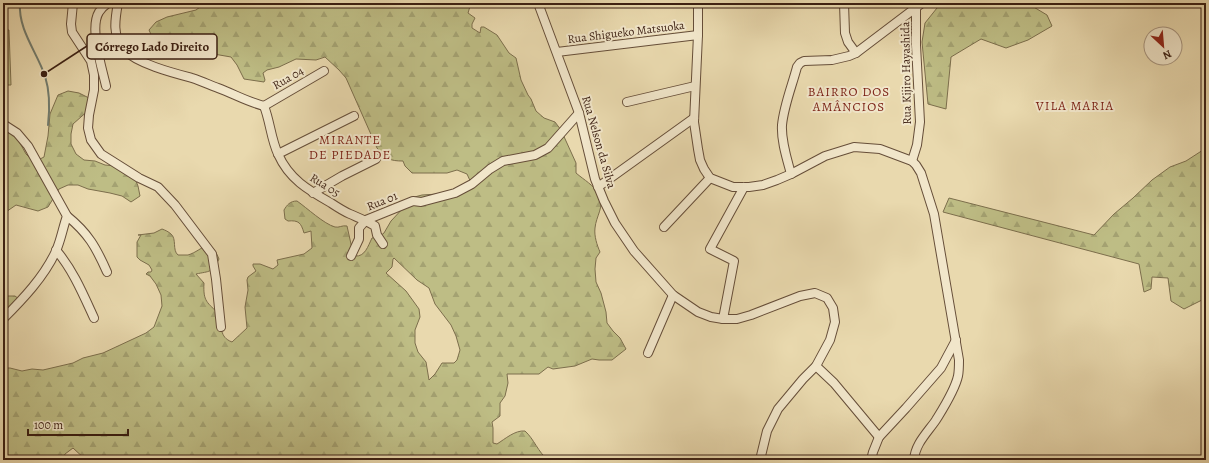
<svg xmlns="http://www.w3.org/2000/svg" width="1209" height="463" font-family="Alegreya,serif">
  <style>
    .green { fill: #bebd85; stroke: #7c6e4c }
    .forest { fill: url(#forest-firs); stroke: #7c6e4c; fill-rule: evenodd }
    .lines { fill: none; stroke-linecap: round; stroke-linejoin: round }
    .stream { stroke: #727c6e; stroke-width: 2 }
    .minor-casing { stroke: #664e39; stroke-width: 10 }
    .minor { stroke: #f1e6ca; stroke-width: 8 }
    .labels { text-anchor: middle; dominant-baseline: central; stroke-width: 4; stroke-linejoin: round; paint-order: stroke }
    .street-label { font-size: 12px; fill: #3b1f12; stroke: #f1e6ca }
    .neighbourhood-label { font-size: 13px; letter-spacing: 1px; fill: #7a1f14; stroke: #f1e6ca }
    .leader { fill: none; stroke: #3b1f12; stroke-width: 1.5 }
    .callout-dot { fill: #3b1f12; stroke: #f1e6ca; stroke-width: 1.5 }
    .callout { fill: #f1e6ca; stroke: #3b1f12; stroke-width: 1.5 }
    .callout-label { font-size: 13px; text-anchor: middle; font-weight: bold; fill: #3b1f12 }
  </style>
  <defs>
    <pattern id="forest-firs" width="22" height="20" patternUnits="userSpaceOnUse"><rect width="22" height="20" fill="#bebd85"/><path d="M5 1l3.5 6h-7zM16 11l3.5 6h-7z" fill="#a4a272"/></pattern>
  </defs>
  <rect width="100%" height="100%" fill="#e9d9ae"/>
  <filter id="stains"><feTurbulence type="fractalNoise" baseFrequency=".005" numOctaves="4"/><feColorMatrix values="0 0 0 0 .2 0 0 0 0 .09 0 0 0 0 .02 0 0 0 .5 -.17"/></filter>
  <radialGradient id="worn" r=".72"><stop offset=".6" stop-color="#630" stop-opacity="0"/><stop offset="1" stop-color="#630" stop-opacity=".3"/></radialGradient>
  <polygon class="green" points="3,30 9,30 11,85 3,85"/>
  <g class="forest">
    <path d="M204,3H471L468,13L475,18L472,24V28L480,33L481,27H484L497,35L509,53L516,58L521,80L528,95L531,99L536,111L544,118L555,122L561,130L576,163V173C584,180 594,185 599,195C605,206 596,216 595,228C594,236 597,245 600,252L596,258L595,269L596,282L601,293L606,312L607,323L613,331L620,338L626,349L612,360H599L592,359L575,366L553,369L548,367L539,374H507L508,383L505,396L500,403V416L492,422L493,428V443L497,444C505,439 515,430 525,431C534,439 538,452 548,460H86L73,448L65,454L62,460H3V368H10L22,371L32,369L43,370L73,363L83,358L103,353L146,333L154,327L162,306L161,295L156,284L150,276L146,274L148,272H151L152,270L149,265L140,260L137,257V242L141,235H138L154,233L162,229C165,230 169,232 171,234C177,239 172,250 178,255C181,255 185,255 188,255C204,250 209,235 219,259C212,273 210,271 196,274L204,283C203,302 207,302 220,315C222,327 219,337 232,342L247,328L245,307L248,290L247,280L248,277L256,271L253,266V264H260L273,269L278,265L277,260L304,254L312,248L311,231L304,233C301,223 299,220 288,221L285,219L284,210C287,205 290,201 297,201C307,208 324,224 335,227C339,228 342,225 347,226L353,253L355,256C365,257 368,246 372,238L380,236L384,233L391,221L405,206L407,199L422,195L454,193L472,185L467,174L457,170L447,173H412L405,166L403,161C390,161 386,159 377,148L346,78L339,70L325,57L316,60L296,59L279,67L267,70L263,73L265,80L264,82L244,79L237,65L231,57L208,53L198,55L187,51L176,50L154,41L149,30L156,22L167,17L196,10L204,4ZM394,258L417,280L429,288L435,304L451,325L456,336L460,350L457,360L454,363H442L435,374L429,380L426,362L418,352L415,343V330L420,317L419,309L406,291L386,273L392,267L393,259Z"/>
    <polygon points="941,3 1027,3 1047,15 1052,26 1028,40 1006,48 981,39 951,57 946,109 928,104 922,42 925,23"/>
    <polygon points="68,91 79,93 89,98 90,109 73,124 71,134 71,144 76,154 84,160 95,161 105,165 116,166 134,176 138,186 140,196 131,202 122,196 110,193 88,189 78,185 68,185 59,189 48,207 38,211 16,205 3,214 3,131 5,130 15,134 26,154 34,162 44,157 48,136 50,114 58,95"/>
    <polygon points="1206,149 1206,298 1184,309 1171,301 1168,278 1152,277 1151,289 1144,292 1139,264 943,212 949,198 1094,235 1114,214 1133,198 1152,180 1170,167 1186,161 1203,150"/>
    <polygon points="3,278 5,279 6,296 15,296 19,299 3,323"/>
  </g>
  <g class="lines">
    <path class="stream" d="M20,3C18,30 37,52 45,76C50,92 50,108 48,125"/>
    <g class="minor-casing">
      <g id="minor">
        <polyline points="73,3 71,24 72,32 91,61 94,75 94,90 89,115 88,128 91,140 101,154 139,178 158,187 175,205 212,254 216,279 221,327"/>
        <path d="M118,3C115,19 112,37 124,50C138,64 173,73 192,78C201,81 210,85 218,88C234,94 248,102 264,106"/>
        <polyline points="538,3 579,113 595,179 604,201 615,223 634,251 673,295 698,312 711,317 723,319 737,319 751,315 800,296 815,293 827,298 833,308 835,322 830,340 816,366 803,379 778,409 767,431 760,460"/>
        <path d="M698,3V35L694,122L698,149L700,160L704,169L710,178L733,187H749L763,185L777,180L791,174L825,156L854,147L880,149L912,161L916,165L921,173L934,214L959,360C959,365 959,371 958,376C955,390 944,407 936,420C927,433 915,444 914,460"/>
        <polyline points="844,3 845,33 848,42 856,53"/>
        <polyline points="557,52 698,35"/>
        <path d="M106,86C102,68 89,28 99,12C101,9 105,5 108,3"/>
        <polyline points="627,102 695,86"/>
        <path d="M264,106C270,121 271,139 278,154C289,179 308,190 331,203C337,207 343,211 350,214C359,218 367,221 375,226L377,235L383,244"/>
        <polyline points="264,106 324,71"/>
        <path d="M3,124L17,133L28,146L67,216C63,227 61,240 56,251C44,277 23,299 3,319"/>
        <polyline points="278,154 354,116"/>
        <polyline points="912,161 917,145 920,122 916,45 916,8"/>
        <path d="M791,174C787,159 781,141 782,125C784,105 792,86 797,67L800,63L804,61L832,60L849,56L856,53L922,3"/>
        <polyline points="598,187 694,118"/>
        <polyline points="313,193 342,176 376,159"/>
        <path d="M67,216C88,233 96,247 107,272"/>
        <polyline points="664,227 710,178"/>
        <path d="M56,250C73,270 83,294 94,318"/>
        <polyline points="351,256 359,239 359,228 366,220 413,201 421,202 455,193 472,184 490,169 503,161 535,155 548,148 579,113"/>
        <polyline points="723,319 734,261 710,249 744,187"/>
        <polyline points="648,353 673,295"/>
        <polyline points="816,366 834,383 879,437"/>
        <polyline points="871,460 873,452 879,437 906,408 941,368 956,340"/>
      </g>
    </g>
    <use href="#minor" class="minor"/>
  </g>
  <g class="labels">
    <g class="street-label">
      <text transform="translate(626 32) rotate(-7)">Rua Shigueko Matsuoka</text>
      <text transform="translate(906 73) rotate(-91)">Rua Kijiro Hayashida</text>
      <text transform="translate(288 78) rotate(-30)">Rua 04</text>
      <text transform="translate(599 142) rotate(74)">Rua Nelson da Silva</text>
      <text transform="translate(325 185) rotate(32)">Rua 05</text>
      <text transform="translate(382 201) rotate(-22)">Rua 01</text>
    </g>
    <g class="neighbourhood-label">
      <text x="849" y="91">BAIRRO DOS<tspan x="849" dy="15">AMÂNCIOS</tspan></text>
      <text x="1075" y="105">VILA MARIA</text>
      <text x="350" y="139">MIRANTE<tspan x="350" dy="15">DE PIEDADE</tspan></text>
    </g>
  </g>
  <path class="leader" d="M44 74L87 46"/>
  <circle class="callout-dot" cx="44" cy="74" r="4"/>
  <rect class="callout" x="87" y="34" width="130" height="25" rx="4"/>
  <g class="callout-label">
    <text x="152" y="51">Córrego Lado Direito</text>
  </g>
  <rect width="1209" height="463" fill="none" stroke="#e9d9ae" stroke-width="16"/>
  <rect x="4" y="4" width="1201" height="455" fill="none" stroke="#3b1f12" stroke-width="2"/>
  <rect x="8" y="8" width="1193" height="447" fill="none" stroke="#3b1f12"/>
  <g transform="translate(1163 46) rotate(154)"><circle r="19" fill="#f1e6ca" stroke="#a89680"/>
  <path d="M0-3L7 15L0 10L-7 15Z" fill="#8f2418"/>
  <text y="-6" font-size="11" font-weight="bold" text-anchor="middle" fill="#3b1f12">N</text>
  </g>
  <path d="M28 429v6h100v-6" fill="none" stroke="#3b1f12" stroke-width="2"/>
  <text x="34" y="429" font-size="12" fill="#3b1f12" stroke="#f1e6ca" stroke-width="3" paint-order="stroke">100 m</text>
  <rect width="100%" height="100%" filter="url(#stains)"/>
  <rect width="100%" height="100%" fill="url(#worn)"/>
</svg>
